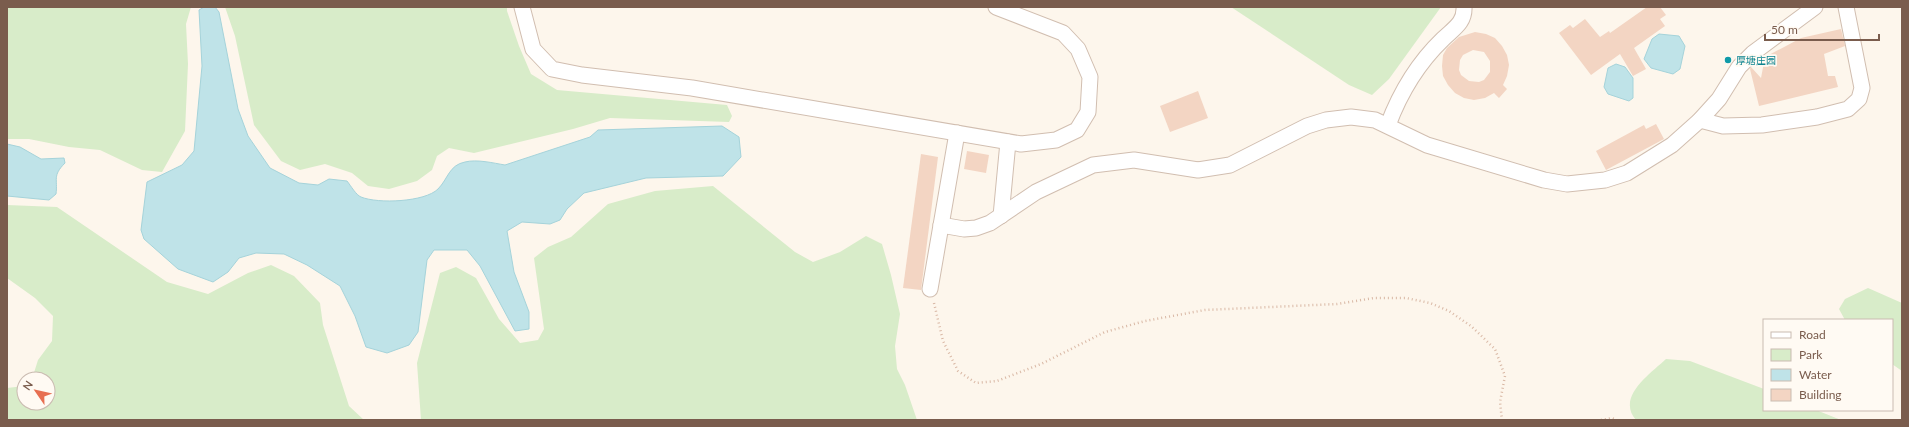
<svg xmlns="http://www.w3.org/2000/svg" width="1909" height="427" font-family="Lato,'Noto Sans SC',sans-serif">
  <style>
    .green { fill: #d8ecc9 }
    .water { fill: #bfe3e8; stroke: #a5d3da }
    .building { fill: #f3d5c3; fill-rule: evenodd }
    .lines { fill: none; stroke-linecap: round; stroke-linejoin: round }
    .minor-casing { stroke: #d1beb0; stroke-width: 17 }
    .path { stroke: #d9b8a5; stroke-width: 2.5; stroke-dasharray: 1 3; stroke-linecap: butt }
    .minor { stroke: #fff; stroke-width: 15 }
    .culture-dot { fill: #0f9aa8; stroke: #fffaf3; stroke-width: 1.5 }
    .labels { text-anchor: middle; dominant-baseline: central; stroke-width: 3.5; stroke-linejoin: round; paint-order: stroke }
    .culture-label { font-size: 10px; fill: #0d838f; stroke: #fffaf3; text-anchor: start }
  </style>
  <rect width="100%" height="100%" fill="#fdf6ec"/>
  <g class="green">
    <polygon points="7,7 191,7 186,24 188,64 185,131 162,172 142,170 100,150 69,147 29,139 7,139"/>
    <polygon points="225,7 507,7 507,11 519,46 531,74 557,90 727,105 732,116 729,122 610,118 573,129 474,153 449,148 437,156 432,170 417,181 389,189 368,186 352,173 325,164 300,170 281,161 254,125 235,36"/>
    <polygon points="1231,7 1441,7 1389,79 1372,95 1349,85"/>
    <polygon points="713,186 795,252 813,262 840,252 866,236 882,244 891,275 900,314 895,346 897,369 905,385 917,420 421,420 417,363 440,273 456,267 476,278 499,319 520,343 538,340 544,329 534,258 548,247 571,237 608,204 655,191"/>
    <polygon points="7,205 57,207 167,282 208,294 248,273 271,265 294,276 320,303 323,325 349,406 364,420 7,420 7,388 24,386 24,403 48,403 48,379 32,379 38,360 52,341 53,316 35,298 7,278"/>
    <polygon points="1868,288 1902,303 1902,371 1892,364 1892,320 1845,320 1839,309 1845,299"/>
    <path d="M1666,359L1690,361L1764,389V410H1816L1841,420H1636C1616,397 1650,374 1666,359Z"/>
  </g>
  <g class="water">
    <path d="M204,7H215L219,12L238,109L248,136L270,168L299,183L318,185L329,179L347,181C351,186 356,195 361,197C378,204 425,202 438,189C448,179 449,165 465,162C477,159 493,163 505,165L590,137L598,130L722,126L739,137L741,157L723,176L646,178L584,193L567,209L560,220L550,224L522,222L507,231L514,272L529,312V329L515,331L480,266L467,250H434L427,260L418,332L409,345L387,353L366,347L355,316L340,286L307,265L284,254L256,253L239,258L228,272L213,282L178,269L144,239L141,230L147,182L182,165L194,151L202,66L199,10Z"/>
    <polygon points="1659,34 1679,36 1685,46 1680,69 1673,74 1651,68 1644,59 1652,39"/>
    <polygon points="1616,64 1625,67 1633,78 1633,98 1629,101 1608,94 1604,87 1608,68"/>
    <path d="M7,144L20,147L41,159L64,158L65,163C52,176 58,179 56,194L49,200L7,196Z"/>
  </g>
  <g class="building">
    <polygon points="1647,7 1660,7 1666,15 1660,19 1665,26 1634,48 1646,69 1633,76 1620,54 1591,75 1559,33 1570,25 1573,28 1585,19 1600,37 1609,31 1610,33"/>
    <polygon points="1841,29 1845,46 1824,54 1828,76 1835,76 1838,87 1759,106 1750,69 1751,67 1761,78 1765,57 1801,38"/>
    <path d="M1475,32L1486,34L1495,38L1502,46L1507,55L1509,65L1507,76L1503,85L1507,89L1499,98L1494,93L1485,98L1474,100L1464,98L1455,93L1448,85L1443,76L1442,66L1443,55L1447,48L1459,37ZM1473,50L1484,52L1490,61V72L1484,80L1479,82L1469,81L1461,75L1459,70L1460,60L1463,55Z"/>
    <polygon points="1198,91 1208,118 1170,132 1160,106"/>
    <polygon points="1656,124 1664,139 1606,170 1596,151 1644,125 1646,129"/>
    <polygon points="967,151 989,155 986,173 964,169"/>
    <polygon points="921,154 938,157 921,290 903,288"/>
  </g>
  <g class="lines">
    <g class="minor-casing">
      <g id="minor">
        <polyline points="522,7 533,49 552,69 582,75 692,88 1021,144 1056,140 1077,130 1088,112 1090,77 1078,49 1063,33 996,7"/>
        <polyline points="1700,120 1723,126 1762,125 1817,117 1848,109 1859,99 1862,88 1846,7"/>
        <path d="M1388,125C1400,93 1418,63 1443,39C1453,29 1465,23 1464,7"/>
        <polyline points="1001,216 1008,142"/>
        <polyline points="941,225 964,229 976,228 990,223 1036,192 1093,165 1134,160 1198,170 1230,165 1307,126 1326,120 1351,117 1375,120 1427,145 1544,180 1567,184 1605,180 1627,173 1672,145 1700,120 1719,99 1739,67 1753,53 1815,7"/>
        <polyline points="930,289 957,133"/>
      </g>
    </g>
    <g class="path">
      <polyline points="934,303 943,341 958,371 976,383 997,381 1041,364 1105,332 1145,321 1205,310 1337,304 1374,298 1406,298 1430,303 1449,311 1471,326 1495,349 1505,376 1500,402 1502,420"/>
      <polyline points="1601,420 1612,418 1616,420"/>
    </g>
    <use href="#minor" class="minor"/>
  </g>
  <circle class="culture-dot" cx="1728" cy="60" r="4"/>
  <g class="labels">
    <g class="culture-label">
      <text x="1736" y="60">厚塘庄园</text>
    </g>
  </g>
  <rect width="1909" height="427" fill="none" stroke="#7a5c4d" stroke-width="16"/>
  <rect x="1763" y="319" width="130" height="92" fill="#fffaf3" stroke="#cabbb1"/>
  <rect x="1771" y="332" width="20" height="6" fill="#ffffff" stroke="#cabbb1"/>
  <text x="1799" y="339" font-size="12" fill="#7a5c4d">Road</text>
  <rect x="1771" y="349" width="20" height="12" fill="#d8ecc9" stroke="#cabbb1"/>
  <text x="1799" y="359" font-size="12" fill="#7a5c4d">Park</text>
  <rect x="1771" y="369" width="20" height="12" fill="#bfe3e8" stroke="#cabbb1"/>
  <text x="1799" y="379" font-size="12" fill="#7a5c4d">Water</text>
  <rect x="1771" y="389" width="20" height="12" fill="#f3d5c3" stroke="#cabbb1"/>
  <text x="1799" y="399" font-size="12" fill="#7a5c4d">Building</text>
  <g transform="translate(36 391) rotate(304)"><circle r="19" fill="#fffaf3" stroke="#cabbb1"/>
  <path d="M0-3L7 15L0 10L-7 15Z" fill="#e76f51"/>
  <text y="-6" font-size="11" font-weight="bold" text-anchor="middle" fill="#7a5c4d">N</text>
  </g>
  <path d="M1765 34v6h114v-6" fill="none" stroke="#7a5c4d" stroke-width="2"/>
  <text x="1771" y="34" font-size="12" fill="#7a5c4d" stroke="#fffaf3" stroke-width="3" paint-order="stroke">50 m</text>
</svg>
